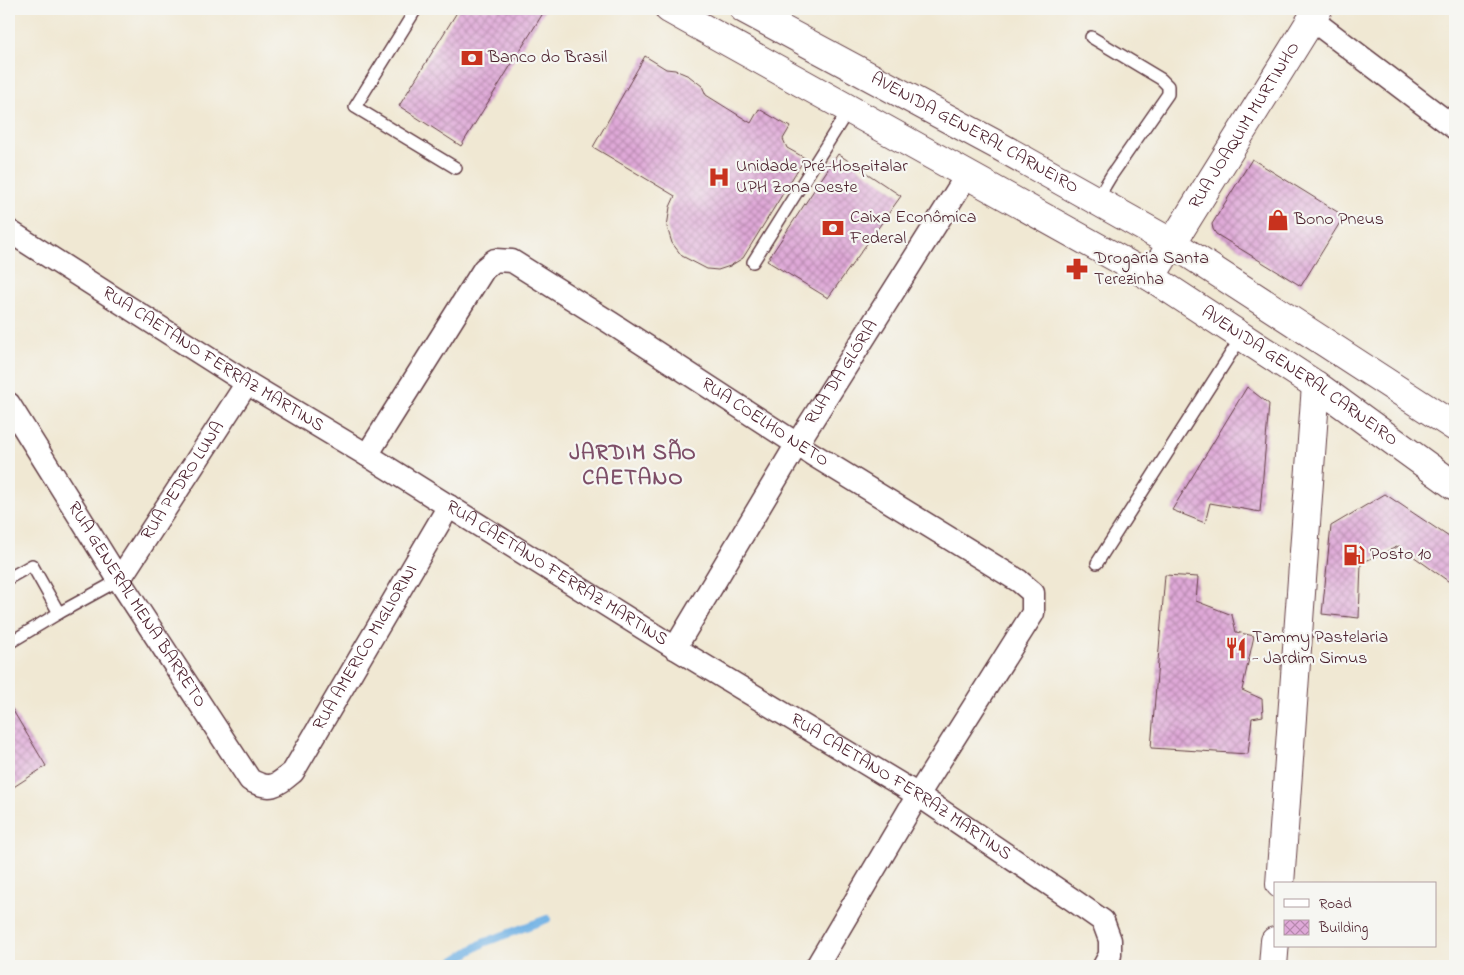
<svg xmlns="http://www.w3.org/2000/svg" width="1464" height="975" font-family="'Indie Flower',sans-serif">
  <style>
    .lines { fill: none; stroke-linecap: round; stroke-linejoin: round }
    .stream { stroke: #70b1e4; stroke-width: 8 }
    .building { fill: url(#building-cross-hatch) }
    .service-casing { stroke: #633d44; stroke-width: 14 }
    .minor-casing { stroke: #633d44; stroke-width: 25 }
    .tertiary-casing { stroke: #633d44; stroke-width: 30 }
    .secondary-casing { stroke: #633d44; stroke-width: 30 }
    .primary-casing { stroke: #633d44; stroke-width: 30 }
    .service { stroke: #fff; stroke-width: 11 }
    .minor { stroke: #fff; stroke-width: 22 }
    .tertiary { stroke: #fff; stroke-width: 28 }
    .secondary { stroke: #fff; stroke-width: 28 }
    .primary { stroke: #fff; stroke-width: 28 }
    .labels { text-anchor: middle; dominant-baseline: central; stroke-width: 4.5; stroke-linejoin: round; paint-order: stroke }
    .poi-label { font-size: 18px; fill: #4a1f2b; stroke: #f6f6f2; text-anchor: start }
    .street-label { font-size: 18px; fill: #4a1f2b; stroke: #f6f6f2 }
    .district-label { font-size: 22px; font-weight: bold; letter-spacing: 1px; fill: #7e4f68; stroke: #f6f6f2 }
  </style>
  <defs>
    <pattern id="building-cross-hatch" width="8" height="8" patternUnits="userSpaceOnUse" patternTransform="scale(1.25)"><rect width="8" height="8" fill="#dfa9d8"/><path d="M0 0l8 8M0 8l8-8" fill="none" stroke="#b789af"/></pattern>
  </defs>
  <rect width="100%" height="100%" fill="#f6f6f2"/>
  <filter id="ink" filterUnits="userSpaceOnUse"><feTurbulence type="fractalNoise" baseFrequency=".02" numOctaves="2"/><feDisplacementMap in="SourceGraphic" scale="10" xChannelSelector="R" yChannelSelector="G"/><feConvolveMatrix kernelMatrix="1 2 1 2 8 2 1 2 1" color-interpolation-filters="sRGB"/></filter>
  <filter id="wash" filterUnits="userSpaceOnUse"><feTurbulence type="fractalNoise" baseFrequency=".0096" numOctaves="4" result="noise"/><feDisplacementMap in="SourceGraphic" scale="20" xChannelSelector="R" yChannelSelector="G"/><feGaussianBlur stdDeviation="1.12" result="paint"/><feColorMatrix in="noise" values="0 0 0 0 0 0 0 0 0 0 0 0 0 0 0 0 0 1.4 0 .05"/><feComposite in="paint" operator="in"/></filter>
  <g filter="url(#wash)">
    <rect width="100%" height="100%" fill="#f0e8d3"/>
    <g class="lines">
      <polyline class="stream" points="446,966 483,943 547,919"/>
    </g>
    <g id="blocks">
      <g class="building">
        <polygon points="459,9 542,9 545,10 461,146 399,106"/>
        <polygon points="645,56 666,69 675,70 689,76 702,86 706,95 751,123 759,109 790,127 783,139 787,148 805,158 743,258 730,266 718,270 707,269 682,256 672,243 667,227 670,207 675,196 593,147"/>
        <polygon points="838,154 901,196 828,298 767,261"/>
        <polygon points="1252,159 1344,216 1301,286 1216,234 1213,229 1212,224"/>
        <polygon points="1247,387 1269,404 1260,512 1210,503 1205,523 1172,510"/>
        <polygon points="1385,494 1455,541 1455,586 1399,546 1361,563 1359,618 1322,614 1331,526"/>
        <polygon points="1165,575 1198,577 1196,601 1232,615 1236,632 1254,636 1242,690 1262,699 1263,716 1252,718 1248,754 1151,748"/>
        <polygon points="9,704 46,766 9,790"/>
      </g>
    </g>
  </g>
  <g filter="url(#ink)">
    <use href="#blocks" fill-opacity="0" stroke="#633d44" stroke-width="1"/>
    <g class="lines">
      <g class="service-casing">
        <g id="service">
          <polyline points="416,9 355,107 456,168"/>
          <polyline points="1091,37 1161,79 1168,86 1168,94 1111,176 1096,201"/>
          <polyline points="753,262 849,109"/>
          <polyline points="1097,563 1242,336"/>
          <polyline points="9,578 32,565 59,613"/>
          <polyline points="9,643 59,613 119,580"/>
        </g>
      </g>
      <g class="minor-casing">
        <g id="minor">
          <polyline points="1311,19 1455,128"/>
          <path id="s1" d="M9,231L247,383L367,455L675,648L918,795L1073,900L1103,921L1110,940V955L1104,966"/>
          <path id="s2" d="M9,404L119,580L250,780C271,791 276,786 293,772L449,506"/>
          <path id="s3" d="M367,455L484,269L495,260L512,261L611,323L812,454L1019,581L1033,593V613L918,795L817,966"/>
          <path id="s4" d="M119,580L247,383"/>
          <path id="s5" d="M675,648L797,444L967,175"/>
        </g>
      </g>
      <g class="tertiary-casing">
        <g id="tertiary">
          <path id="s6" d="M1151,277L1318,9"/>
        </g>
      </g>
      <g class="secondary-casing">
        <g id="secondary">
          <polyline points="1280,884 1316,385"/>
          <polyline points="1273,966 1275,941"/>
        </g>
      </g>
      <g class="primary-casing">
        <g id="primary">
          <path id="s7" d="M669,9L1151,277L1316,385L1455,486"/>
          <path id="s8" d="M744,9L999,146L1172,243L1455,427"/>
        </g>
      </g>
      <use href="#service" class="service"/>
      <use href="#minor" class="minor"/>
      <use href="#tertiary" class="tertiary"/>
      <use href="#secondary" class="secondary"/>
      <use href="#primary" class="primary"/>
    </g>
  </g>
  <defs>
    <g id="bank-bare" transform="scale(1.725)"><path d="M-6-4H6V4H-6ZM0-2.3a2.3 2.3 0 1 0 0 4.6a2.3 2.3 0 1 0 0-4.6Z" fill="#c8321e" stroke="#f6f6f2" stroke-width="2.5" paint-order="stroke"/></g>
    <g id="hospital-bare" transform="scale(1.725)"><path d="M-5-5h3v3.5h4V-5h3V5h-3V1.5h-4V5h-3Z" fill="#c8321e" stroke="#f6f6f2" stroke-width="2.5" paint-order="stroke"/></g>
    <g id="shop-bare" transform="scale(1.725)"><path d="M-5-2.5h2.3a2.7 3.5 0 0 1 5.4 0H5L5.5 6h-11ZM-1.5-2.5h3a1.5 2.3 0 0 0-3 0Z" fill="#c8321e" stroke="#f6f6f2" stroke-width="2.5" paint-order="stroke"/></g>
    <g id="pharmacy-bare" transform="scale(1.725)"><path d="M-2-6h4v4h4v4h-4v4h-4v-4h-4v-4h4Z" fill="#c8321e" stroke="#f6f6f2" stroke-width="2.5" paint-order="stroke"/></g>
    <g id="fuel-bare" transform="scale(1.725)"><path d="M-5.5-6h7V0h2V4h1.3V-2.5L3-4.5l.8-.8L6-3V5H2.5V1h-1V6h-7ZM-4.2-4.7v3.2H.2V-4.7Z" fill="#c8321e" stroke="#f6f6f2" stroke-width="2.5" paint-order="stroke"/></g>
    <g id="restaurant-bare" transform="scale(1.725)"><path d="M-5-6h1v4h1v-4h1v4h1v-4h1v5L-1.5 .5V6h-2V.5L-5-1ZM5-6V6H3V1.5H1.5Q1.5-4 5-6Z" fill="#c8321e" stroke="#f6f6f2" stroke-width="2.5" paint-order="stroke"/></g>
  </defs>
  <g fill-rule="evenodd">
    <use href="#bank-bare" x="472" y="58"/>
    <use href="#hospital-bare" x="719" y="177"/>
    <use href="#shop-bare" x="1278" y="220"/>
    <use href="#bank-bare" x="833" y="228"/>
    <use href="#pharmacy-bare" x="1077" y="269"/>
    <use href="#fuel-bare" x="1354" y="555"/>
    <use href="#restaurant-bare" x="1236" y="648"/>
  </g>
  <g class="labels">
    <g class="poi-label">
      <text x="488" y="58">Banco do Brasil</text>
      <text x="736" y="167">Unidade Pré-Hospitalar<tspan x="736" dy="21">UPH Zona Oeste</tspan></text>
      <text x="850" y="218">Caixa Econômica<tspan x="850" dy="21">Federal</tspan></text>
      <text x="1294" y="220">Bono Pneus</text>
      <text x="1094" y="259">Drogaria Santa<tspan x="1094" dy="21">Terezinha</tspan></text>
      <text x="1370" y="555">Posto 10</text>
      <text x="1252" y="638">Tammy Pastelaria<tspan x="1252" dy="21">- Jardim Simus</tspan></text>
    </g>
    <g class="street-label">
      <text stroke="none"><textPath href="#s6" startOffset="178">RUA JOAQUIM MURTINHO</textPath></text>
      <text stroke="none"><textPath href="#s8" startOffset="262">AVENIDA GENERAL CARNEIRO</textPath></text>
      <text stroke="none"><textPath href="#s1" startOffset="241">RUA CAETANO FERRAZ MARTINS</textPath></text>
      <text stroke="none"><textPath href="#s5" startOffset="322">RUA DA GLÓRIA</textPath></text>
      <text stroke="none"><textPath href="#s7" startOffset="730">AVENIDA GENERAL CARNEIRO</textPath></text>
      <text stroke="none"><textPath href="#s3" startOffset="551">RUA COELHO NETO</textPath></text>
      <text stroke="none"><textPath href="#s4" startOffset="118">RUA PEDRO LUNA</textPath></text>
      <text stroke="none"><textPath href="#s1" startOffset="646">RUA CAETANO FERRAZ MARTINS</textPath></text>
      <text stroke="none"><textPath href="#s2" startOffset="238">RUA GENERAL MENA BARRETO</textPath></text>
      <text stroke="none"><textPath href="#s2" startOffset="639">RUA AMERICO MIGLIORINI</textPath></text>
      <text stroke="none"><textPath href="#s1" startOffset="1051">RUA CAETANO FERRAZ MARTINS</textPath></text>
    </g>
    <g class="district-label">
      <text x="633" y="454">JARDIM SÃO<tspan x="633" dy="25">CAETANO</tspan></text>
    </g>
  </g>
  <rect width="1464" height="975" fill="none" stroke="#f6f6f2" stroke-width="30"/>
  <rect x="1274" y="882" width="162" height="65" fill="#f6f6f2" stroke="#b1a0a2"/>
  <rect x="1284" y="899" width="25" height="8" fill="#ffffff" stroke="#b1a0a2"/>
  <text x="1319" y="908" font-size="15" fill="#4a1f2b">Road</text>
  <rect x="1284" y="920" width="25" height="15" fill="url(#building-cross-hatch)" stroke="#b1a0a2"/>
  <text x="1319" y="932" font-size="15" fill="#4a1f2b">Building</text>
</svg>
